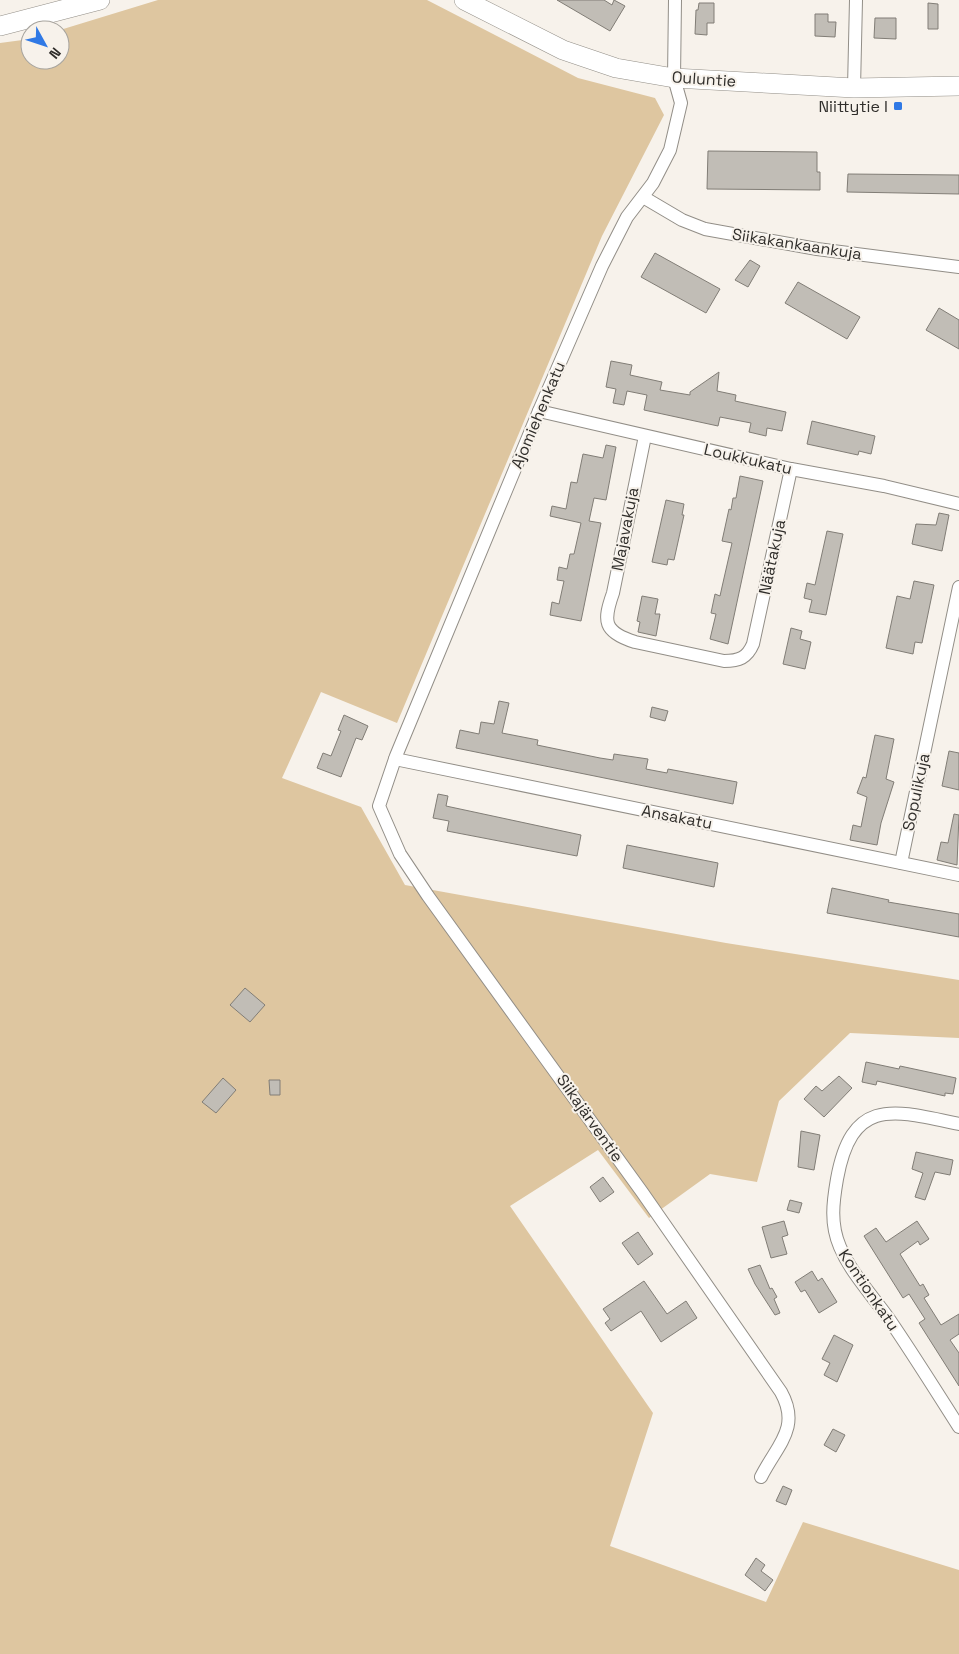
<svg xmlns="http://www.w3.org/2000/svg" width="959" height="1654" font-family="'Space Grotesk',sans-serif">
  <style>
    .green { fill: #dec6a0 }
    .building { fill: #c1bdb6; stroke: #817d76 }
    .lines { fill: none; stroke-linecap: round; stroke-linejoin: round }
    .street-casing { stroke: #928e87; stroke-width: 14 }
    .secondary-casing { stroke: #928e87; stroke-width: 20 }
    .street { stroke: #fff; stroke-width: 12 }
    .secondary { stroke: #fff; stroke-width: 19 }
    .poi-dot { fill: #3079e5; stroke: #f7f2eb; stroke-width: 2 }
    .labels { text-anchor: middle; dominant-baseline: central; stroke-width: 4; stroke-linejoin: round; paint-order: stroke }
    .street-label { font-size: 16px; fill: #302e2b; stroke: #f7f2eb }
    .poi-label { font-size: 16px; fill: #302e2b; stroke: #f7f2eb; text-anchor: end }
  </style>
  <rect width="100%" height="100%" fill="#f7f2eb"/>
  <polygon class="green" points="158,0 427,0 578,78 655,98 664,115 602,236 397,723 321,692 282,778 361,807 405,885 726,943 959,980 959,1038 850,1033 779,1101 757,1182 710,1174 649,1218 598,1150 510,1206 653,1413 610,1546 766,1602 803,1522 959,1570 959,1654 0,1654 0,43 30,39 30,60 60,60 60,30"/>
  <g class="building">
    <polygon points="557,0 604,0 612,5 614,0 625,6 610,31"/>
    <polygon points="699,3 714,3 714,23 707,23 707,35 695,34 696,10 698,10"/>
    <polygon points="928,3 938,4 938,29 928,29"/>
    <polygon points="815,14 828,14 828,22 836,22 835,37 815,36"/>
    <polygon points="875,18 896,18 896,39 874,38"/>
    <polygon points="708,151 817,152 817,172 820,172 820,190 707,189"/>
    <polygon points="848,174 959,175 959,194 847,192"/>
    <polygon points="655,253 720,289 706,313 641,277"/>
    <polygon points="750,260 760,266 748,287 735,280"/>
    <polygon points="798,282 860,317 847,339 785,303"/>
    <polygon points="939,308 959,320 959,349 926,330"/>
    <polygon points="611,361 632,365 630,375 662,382 660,390 690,395 690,392 719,372 717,391 736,395 735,401 786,412 782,431 767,428 766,436 749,432 751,423 720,417 718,426 644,410 647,395 627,391 624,405 613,403 616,389 606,387"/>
    <polygon points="812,421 875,436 871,454 859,451 858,455 807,444"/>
    <polygon points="606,445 616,447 606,500 594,498 589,521 601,523 581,621 550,615 552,602 559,604 564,581 557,580 559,567 567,569 570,554 574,554 581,523 550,516 552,506 566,509 571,482 577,483 583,454 603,458"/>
    <polygon points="740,476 763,481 728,644 710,639 716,614 711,613 715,594 720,596 722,587 732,543 722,541 729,509 731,510 733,498 736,498"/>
    <polygon points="666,500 684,504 682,515 684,515 674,560 668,559 667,565 652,562"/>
    <polygon points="939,513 949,515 942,551 912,544 916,524 936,525"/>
    <polygon points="827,531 843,534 826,615 809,612 812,600 804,598 807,583 815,585"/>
    <polygon points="914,581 934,585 922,643 915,642 913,654 886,648 897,596 910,599"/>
    <polygon points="642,596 658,599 655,614 660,614 656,636 638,632 640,622 637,621"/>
    <polygon points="791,628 802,631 800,639 811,642 805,669 783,664"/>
    <polygon points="499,701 509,703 502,733 538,740 537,745 600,758 613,760 614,754 648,759 646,769 667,773 668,769 737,782 733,804 456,748 460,730 479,734 481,722 494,724"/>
    <polygon points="652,707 668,711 665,721 650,717"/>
    <polygon points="344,715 368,726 362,740 356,738 341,777 317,768 323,753 331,756 341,731 338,730"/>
    <polygon points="875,735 894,739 886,779 894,782 881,823 877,845 850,840 853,825 861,827 867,797 857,793 863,777 866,778"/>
    <polygon points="949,751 959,753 959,790 942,786"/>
    <polygon points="438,794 448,796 446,806 581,835 577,856 447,831 449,821 433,818"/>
    <polygon points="954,814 959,815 957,865 937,860 941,842 948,843"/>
    <polygon points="627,845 718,863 714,887 623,868"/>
    <polygon points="832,888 889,900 888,902 959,914 959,937 827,913"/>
    <polygon points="245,988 265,1005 250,1022 230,1005"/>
    <polygon points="866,1062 899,1069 900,1066 956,1078 953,1094 945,1093 945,1096 877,1081 876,1085 862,1082"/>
    <polygon points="839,1076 852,1088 824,1117 804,1099 816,1086 822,1091"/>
    <polygon points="223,1078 236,1090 216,1113 202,1102"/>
    <polygon points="269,1080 280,1080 280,1095 270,1095"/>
    <polygon points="801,1131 820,1135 814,1170 798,1167"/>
    <polygon points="916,1152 953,1160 950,1175 935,1172 925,1200 915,1197 923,1173 912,1169"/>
    <polygon points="603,1177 614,1192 600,1202 590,1187"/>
    <polygon points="790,1200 802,1203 799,1213 787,1210"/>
    <polygon points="784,1221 788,1235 782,1237 787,1254 771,1258 762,1227"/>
    <polygon points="917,1221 929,1239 920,1245 918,1241 900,1254 920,1286 923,1284 929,1295 924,1298 941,1325 959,1314 959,1334 950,1340 959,1353 959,1386 919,1323 925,1319 909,1294 903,1298 864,1236 876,1228 886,1242"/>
    <polygon points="638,1232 653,1254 638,1265 622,1243"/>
    <polygon points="760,1265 770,1289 772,1288 777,1297 774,1299 780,1313 775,1315 755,1284 748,1269"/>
    <polygon points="812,1271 818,1281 822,1278 837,1302 819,1313 805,1290 801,1292 795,1282"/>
    <polygon points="644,1281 667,1314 686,1301 697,1318 661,1342 641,1311 611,1331 605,1323 610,1319 603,1309"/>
    <polygon points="834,1335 853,1345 837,1382 824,1375 830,1363 822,1359"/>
    <polygon points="833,1429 845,1435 836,1452 824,1445"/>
    <polygon points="783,1486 792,1490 786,1505 776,1501"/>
    <polygon points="756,1558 765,1565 761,1571 773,1580 765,1591 745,1575"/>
  </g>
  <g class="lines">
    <g class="street-casing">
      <g id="street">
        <path d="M675,0L674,78L681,103L670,150L653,183L627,217L602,266L539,411L396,756L379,806L400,854L428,896L642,1192L781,1392C801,1428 777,1445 761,1477"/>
        <polyline points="854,88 856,0"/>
        <polyline points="643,197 682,220 705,229 817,249 959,267"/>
        <polyline points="539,411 791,469 884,486 959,504"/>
        <path d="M645,436L613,593C603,621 603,632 635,642L724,661C739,661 747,658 753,644L791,469"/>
        <polyline points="395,759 959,875"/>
        <polyline points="901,863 959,587"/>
        <path d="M959,1124C894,1110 852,1096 837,1179C833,1202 830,1224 840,1247C851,1273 872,1295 889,1319C913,1354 936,1391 959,1427"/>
      </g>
    </g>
    <g class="secondary-casing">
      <g id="secondary">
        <polyline points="464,0 563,50 616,68 674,78 854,88 959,86"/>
        <polyline points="0,26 100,0"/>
      </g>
    </g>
    <use href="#street" class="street"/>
    <use href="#secondary" class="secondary"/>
  </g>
  <rect class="poi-dot" x="893" y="101" width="10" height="10" rx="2.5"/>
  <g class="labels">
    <g class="street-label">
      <text transform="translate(704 79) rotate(4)">Ouluntie</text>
      <text transform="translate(797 244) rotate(9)">Siikakankaankuja</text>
      <text transform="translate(538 415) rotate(-67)">Ajomiehenkatu</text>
      <text transform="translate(748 459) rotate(13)">Loukkukatu</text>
      <text transform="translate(625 529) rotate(-79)">Majavakuja</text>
      <text transform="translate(772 557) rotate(-78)">Näätakuja</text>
      <text transform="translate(916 792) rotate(-78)">Sopulikuja</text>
      <text transform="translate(677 817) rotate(11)">Ansakatu</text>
      <text transform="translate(590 1118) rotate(55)">Siikajärventie</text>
      <text transform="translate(869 1290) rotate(56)">Kontionkatu</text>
    </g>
    <g class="poi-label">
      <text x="888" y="106">Niittytie I</text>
    </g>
  </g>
  <g transform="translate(45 45) rotate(130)"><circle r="24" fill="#f7f2eb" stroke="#a7a49e"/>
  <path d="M0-4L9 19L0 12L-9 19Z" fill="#3079e5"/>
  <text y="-8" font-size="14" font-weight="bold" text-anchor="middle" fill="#302e2b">N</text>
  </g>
</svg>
